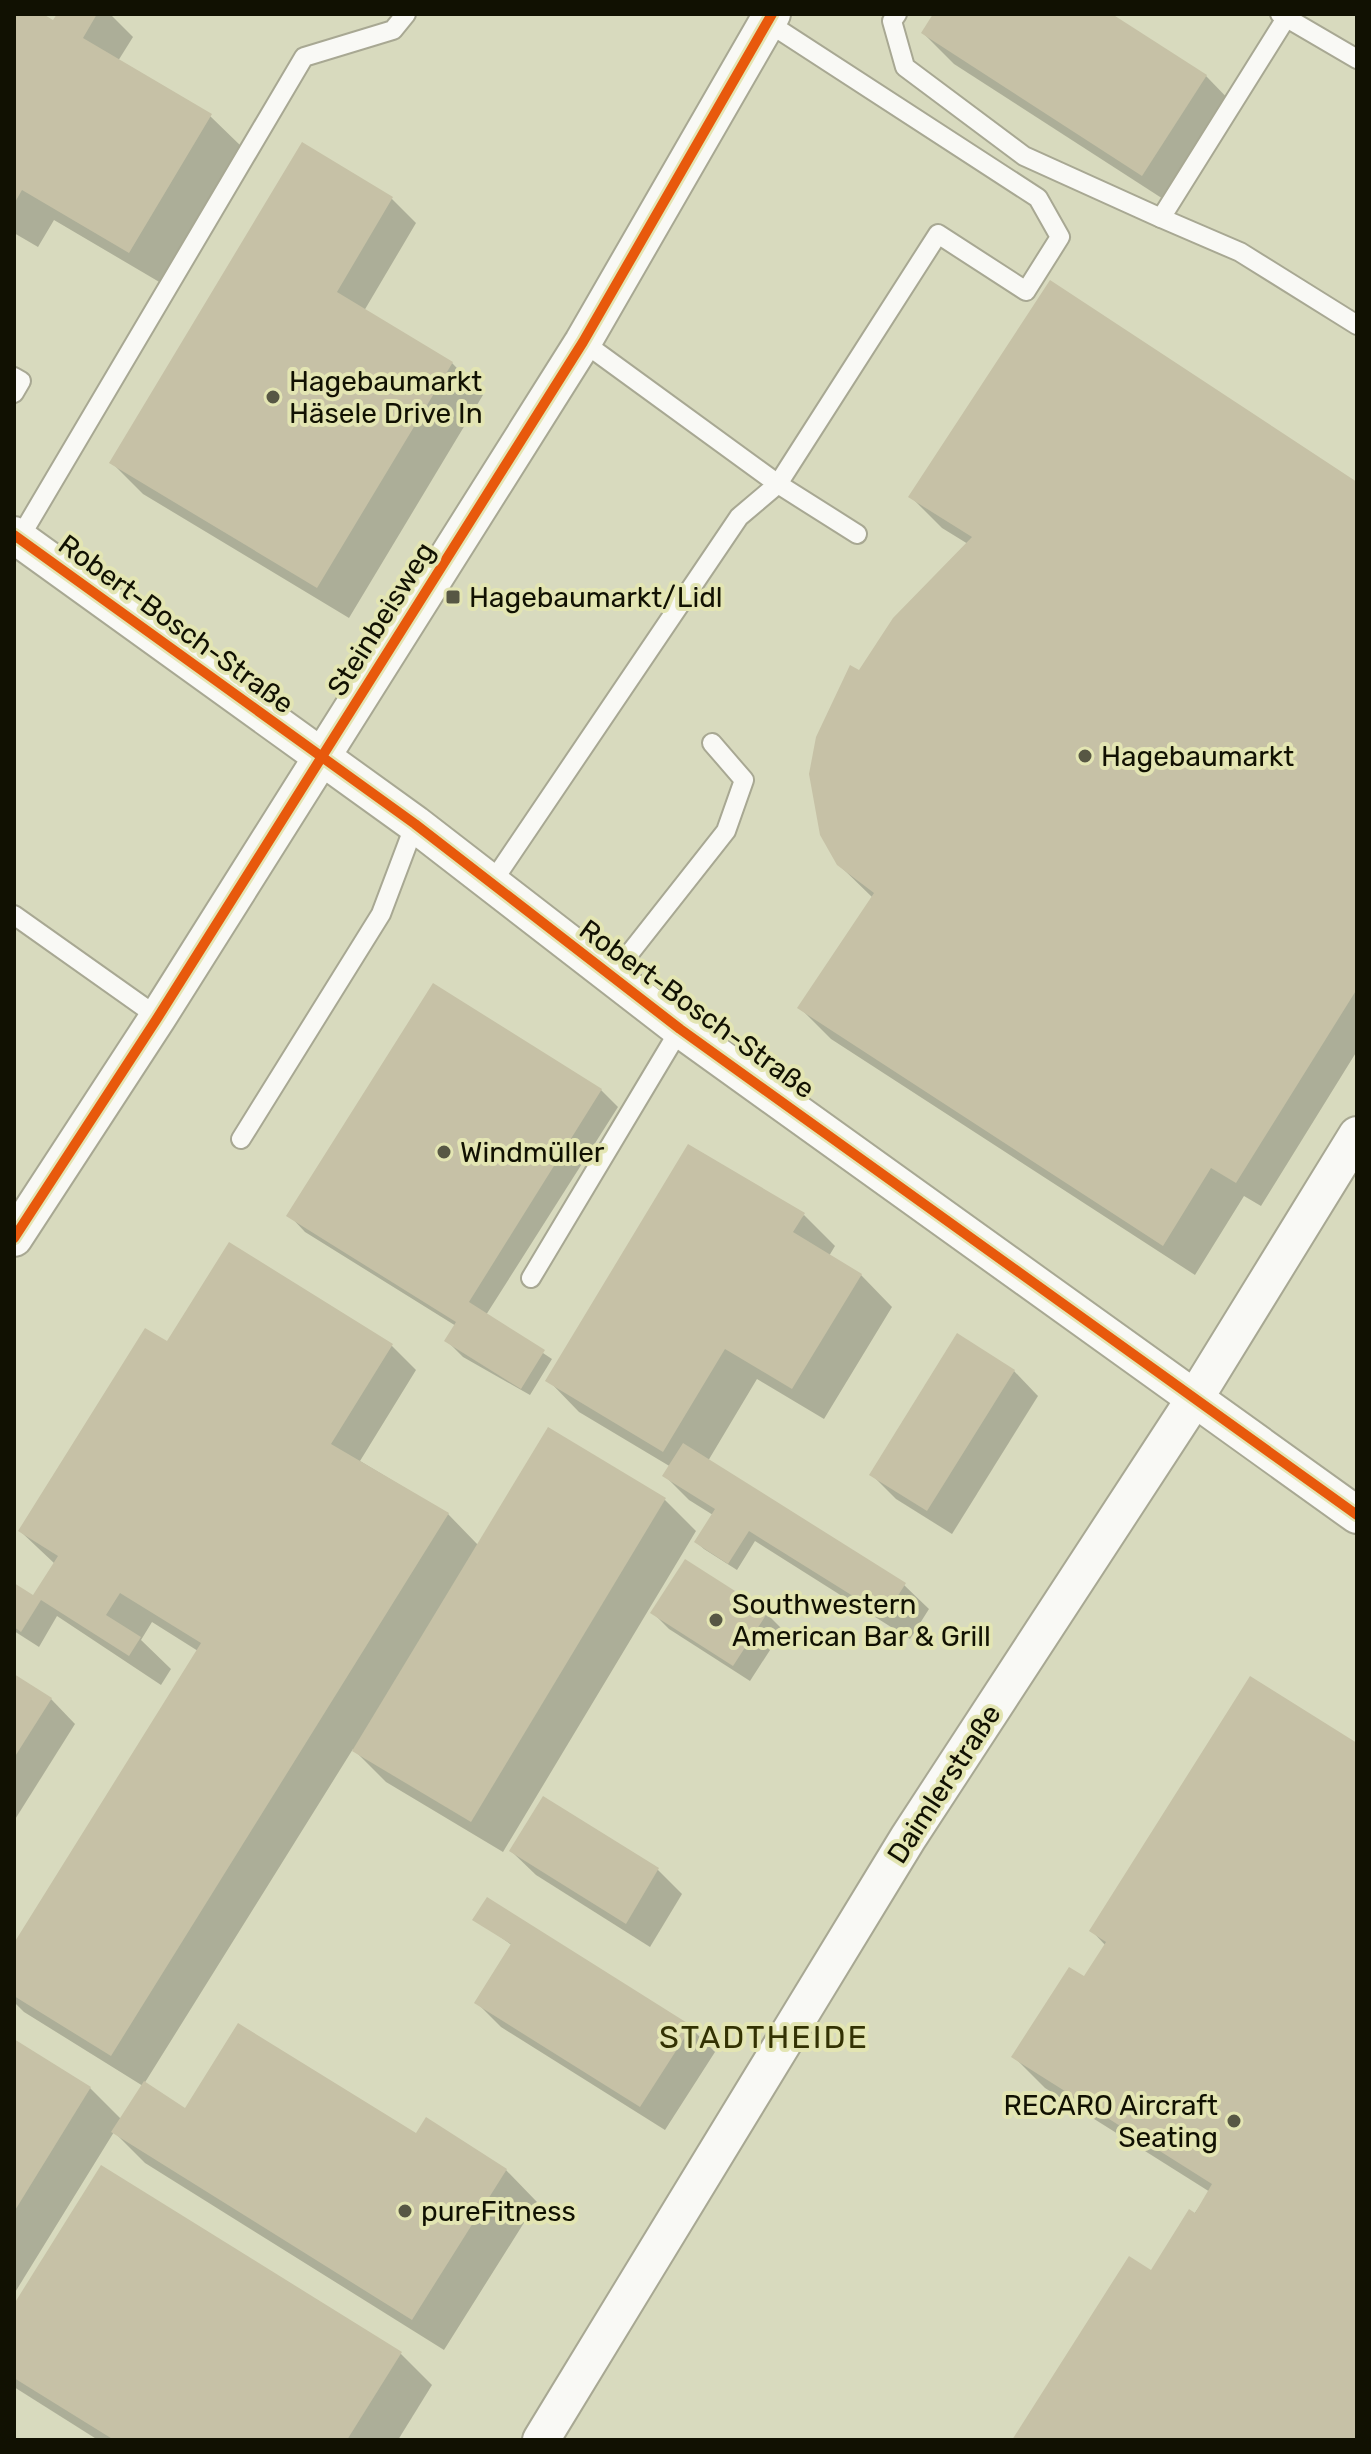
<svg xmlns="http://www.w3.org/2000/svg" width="1371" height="2454" font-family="Rubik,sans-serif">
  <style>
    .shadow { fill: #0003 }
    .building { fill: #c6c1a6 }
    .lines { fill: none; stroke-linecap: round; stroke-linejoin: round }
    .lane-casing { stroke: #a8a893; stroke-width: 22 }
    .street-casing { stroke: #a8a893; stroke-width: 40 }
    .lane { stroke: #f9f9f5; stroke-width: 18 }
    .street { stroke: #f9f9f5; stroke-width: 36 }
    .cycleway-casing { stroke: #e3e5b3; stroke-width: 15 }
    .cycleway { stroke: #e8590c; stroke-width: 10 }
    .poi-dot { fill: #575744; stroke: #e3e5b3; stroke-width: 3 }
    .labels { text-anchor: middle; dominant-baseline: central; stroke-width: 8; stroke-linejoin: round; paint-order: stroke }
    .poi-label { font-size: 28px; fill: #111102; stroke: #e3e5b3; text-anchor: start }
    .street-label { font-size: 28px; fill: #111102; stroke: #e3e5b3 }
    .quarter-label { font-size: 32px; letter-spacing: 2px; fill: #333203; stroke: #e3e5b3 }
  </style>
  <rect width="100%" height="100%" fill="#d8dabe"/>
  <g class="shadow">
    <polygon points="14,14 39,14 54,23 59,14 110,14 133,37 118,61 210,116 242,147 161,283 54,220 38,247 14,233"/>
    <polygon points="935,14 1109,14 1206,76 1237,108 1174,206 954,64 923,33"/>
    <polygon points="303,145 392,199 416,223 364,311 452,363 483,395 349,618 143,494 112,463"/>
    <polygon points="1357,484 1357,1051 1261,1206 1244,1196 1195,1275 831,1039 800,1008 873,898 838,864 860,672 968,544 942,528 911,497"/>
    <polygon points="434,985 601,1090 618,1107 486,1315 552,1359 530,1395 463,1357 447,1341 456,1326 305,1232 289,1215"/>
    <polygon points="804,1215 835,1246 829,1256 861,1275 892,1307 824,1419 757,1379 708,1461 904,1585 929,1609 910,1639 755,1541 737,1570 704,1549 696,1542 713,1515 689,1500 665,1476 671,1467 579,1412 548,1380"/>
    <polygon points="230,1245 392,1346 416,1370 360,1461 448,1514 479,1546 549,1430 665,1500 696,1531 503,1852 386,1782 353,1749 144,2084 186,2110 416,2136 506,2170 537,2202 444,2350 145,2163 114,2132 14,2294 14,2041 90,2088 122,2120 143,2086 24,2012 14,2002 14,1947 198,1651 152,1622 141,1640 171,1669 161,1685 57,1616 39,1647 14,1631 14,1585 34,1598 55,1564 20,1531 168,1344"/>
    <polygon points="1014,1371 1038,1396 952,1534 896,1499 871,1474"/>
    <polygon points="653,1613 766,1613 783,1630 750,1681 669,1629"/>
    <polygon points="14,1676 51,1699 75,1724 14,1821"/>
    <polygon points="1357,1745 1357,2440 1015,2440 1152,2272 1210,2192 1045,2088 1014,2057 1085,1979 1106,1946 1091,1930"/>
    <polygon points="544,1799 658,1870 682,1894 650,1947 536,1875 511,1851"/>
    <polygon points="475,1919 691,2028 715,2052 665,2130 501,2027 477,2003 513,1946"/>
    <polygon points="14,2308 401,2354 432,2385 398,2440 98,2440 14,2387"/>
  </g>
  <g class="building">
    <polygon points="14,14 43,14 53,20 57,14 97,14 83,38 212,114 129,253 22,190 14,204"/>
    <polygon points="933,14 1112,14 1207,75 1142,176 921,33"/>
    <polygon points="302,142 393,197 337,292 453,362 317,588 109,463"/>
    <polygon points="1050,280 1357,482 1357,989 1236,1183 1211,1168 1163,1246 797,1008 874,893 837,865 820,835 809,774 816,737 850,665 859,670 893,618 972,537 908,497"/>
    <polygon points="433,983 602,1089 469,1302 545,1350 521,1389 444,1341 456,1322 286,1216"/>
    <polygon points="688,1144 805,1213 793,1232 862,1274 792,1389 725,1349 663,1452 545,1381"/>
    <polygon points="229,1242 393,1344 331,1444 449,1513 111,2056 14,1996 14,1943 201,1643 120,1593 106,1615 141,1637 129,1656 41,1600 21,1632 14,1627 14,1583 33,1595 58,1556 18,1531 145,1328 167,1341"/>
    <polygon points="957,1333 1015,1370 927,1511 869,1475"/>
    <polygon points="548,1427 666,1498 471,1822 352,1751"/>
    <polygon points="683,1443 906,1583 885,1616 749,1531 728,1564 694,1542 715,1509 662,1476"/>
    <polygon points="685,1559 768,1612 733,1666 650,1613"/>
    <polygon points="14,1674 52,1698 14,1758"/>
    <polygon points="1250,1676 1357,1743 1357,2440 1012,2440 1129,2256 1151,2270 1189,2209 1195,2213 1212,2184 1011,2057 1069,1967 1084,1976 1106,1942 1089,1931"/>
    <polygon points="543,1796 659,1868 626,1924 509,1851"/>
    <polygon points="487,1897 692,2026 640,2107 474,2003 511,1944 472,1920"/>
    <polygon points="238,2023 416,2133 426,2117 507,2169 412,2320 111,2132 144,2081 185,2108"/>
    <polygon points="14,2039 91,2087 14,2212"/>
    <polygon points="101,2165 402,2352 347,2440 114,2440 14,2378 14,2304"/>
  </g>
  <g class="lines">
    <g class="lane-casing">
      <g id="lane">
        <polyline points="897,14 892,21 905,67 1024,156 1161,218"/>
        <polyline points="1280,14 1357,59"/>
        <polyline points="1288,15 1161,218 1240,252 1357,325"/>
        <polyline points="583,342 778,484 857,534"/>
        <polyline points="14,377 21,381 14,393"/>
        <polyline points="19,539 304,57 393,30 406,14"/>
        <polyline points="491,884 739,517 778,484 938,234 1026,291 1060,237 1038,198 767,22"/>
        <polyline points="14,915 158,1017"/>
        <polyline points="611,977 726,831 744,780 712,743"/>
        <polyline points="241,1139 381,914 415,824"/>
        <polyline points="531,1278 680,1029"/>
      </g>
    </g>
    <g class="street-casing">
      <g id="street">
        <polyline points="14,535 415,824 680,1029 1357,1515"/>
        <polyline points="14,1238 158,1017 583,342 772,14"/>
        <polyline points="541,2440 908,1838 1195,1398 1357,1135"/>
      </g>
    </g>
    <use href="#lane" class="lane"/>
    <use href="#street" class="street"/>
    <g class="cycleway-casing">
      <g id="cycleway">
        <polyline points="14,535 415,824 680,1029 1357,1515"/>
        <polyline points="14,1238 158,1017 583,342 772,14"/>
      </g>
    </g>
    <use href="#cycleway" class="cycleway"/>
  </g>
  <g class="poi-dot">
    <circle cx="273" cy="397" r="8"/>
    <rect x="445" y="589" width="16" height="16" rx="4"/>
    <circle cx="1085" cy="756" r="8"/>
    <circle cx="444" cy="1152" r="8"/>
    <circle cx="716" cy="1620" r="8"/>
    <circle cx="1234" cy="2121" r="8"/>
    <circle cx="405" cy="2211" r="8"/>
  </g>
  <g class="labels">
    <g class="poi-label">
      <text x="289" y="381">Hagebaumarkt<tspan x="289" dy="32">Häsele Drive In</tspan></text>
      <text x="469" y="597">Hagebaumarkt/Lidl</text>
      <text x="1101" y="756">Hagebaumarkt</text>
      <text x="460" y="1152">Windmüller</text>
      <text x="732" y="1604">Southwestern<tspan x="732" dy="32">American Bar &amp; Grill</tspan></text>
      <text x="1218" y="2105" text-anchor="end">RECARO Aircraft<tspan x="1218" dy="32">Seating</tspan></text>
      <text x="421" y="2211">pureFitness</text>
    </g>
    <g class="street-label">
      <text transform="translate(381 619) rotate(-58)">Steinbeisweg</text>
      <text transform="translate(176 624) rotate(36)">Robert-Bosch-Straße</text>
      <text transform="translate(697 1009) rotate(36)">Robert-Bosch-Straße</text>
      <text transform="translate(944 1784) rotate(-57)">Daimlerstraße</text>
    </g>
    <g class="quarter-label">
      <text x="764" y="2037">STADTHEIDE</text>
    </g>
  </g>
  <rect width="1371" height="2454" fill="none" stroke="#111102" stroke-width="32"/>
</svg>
